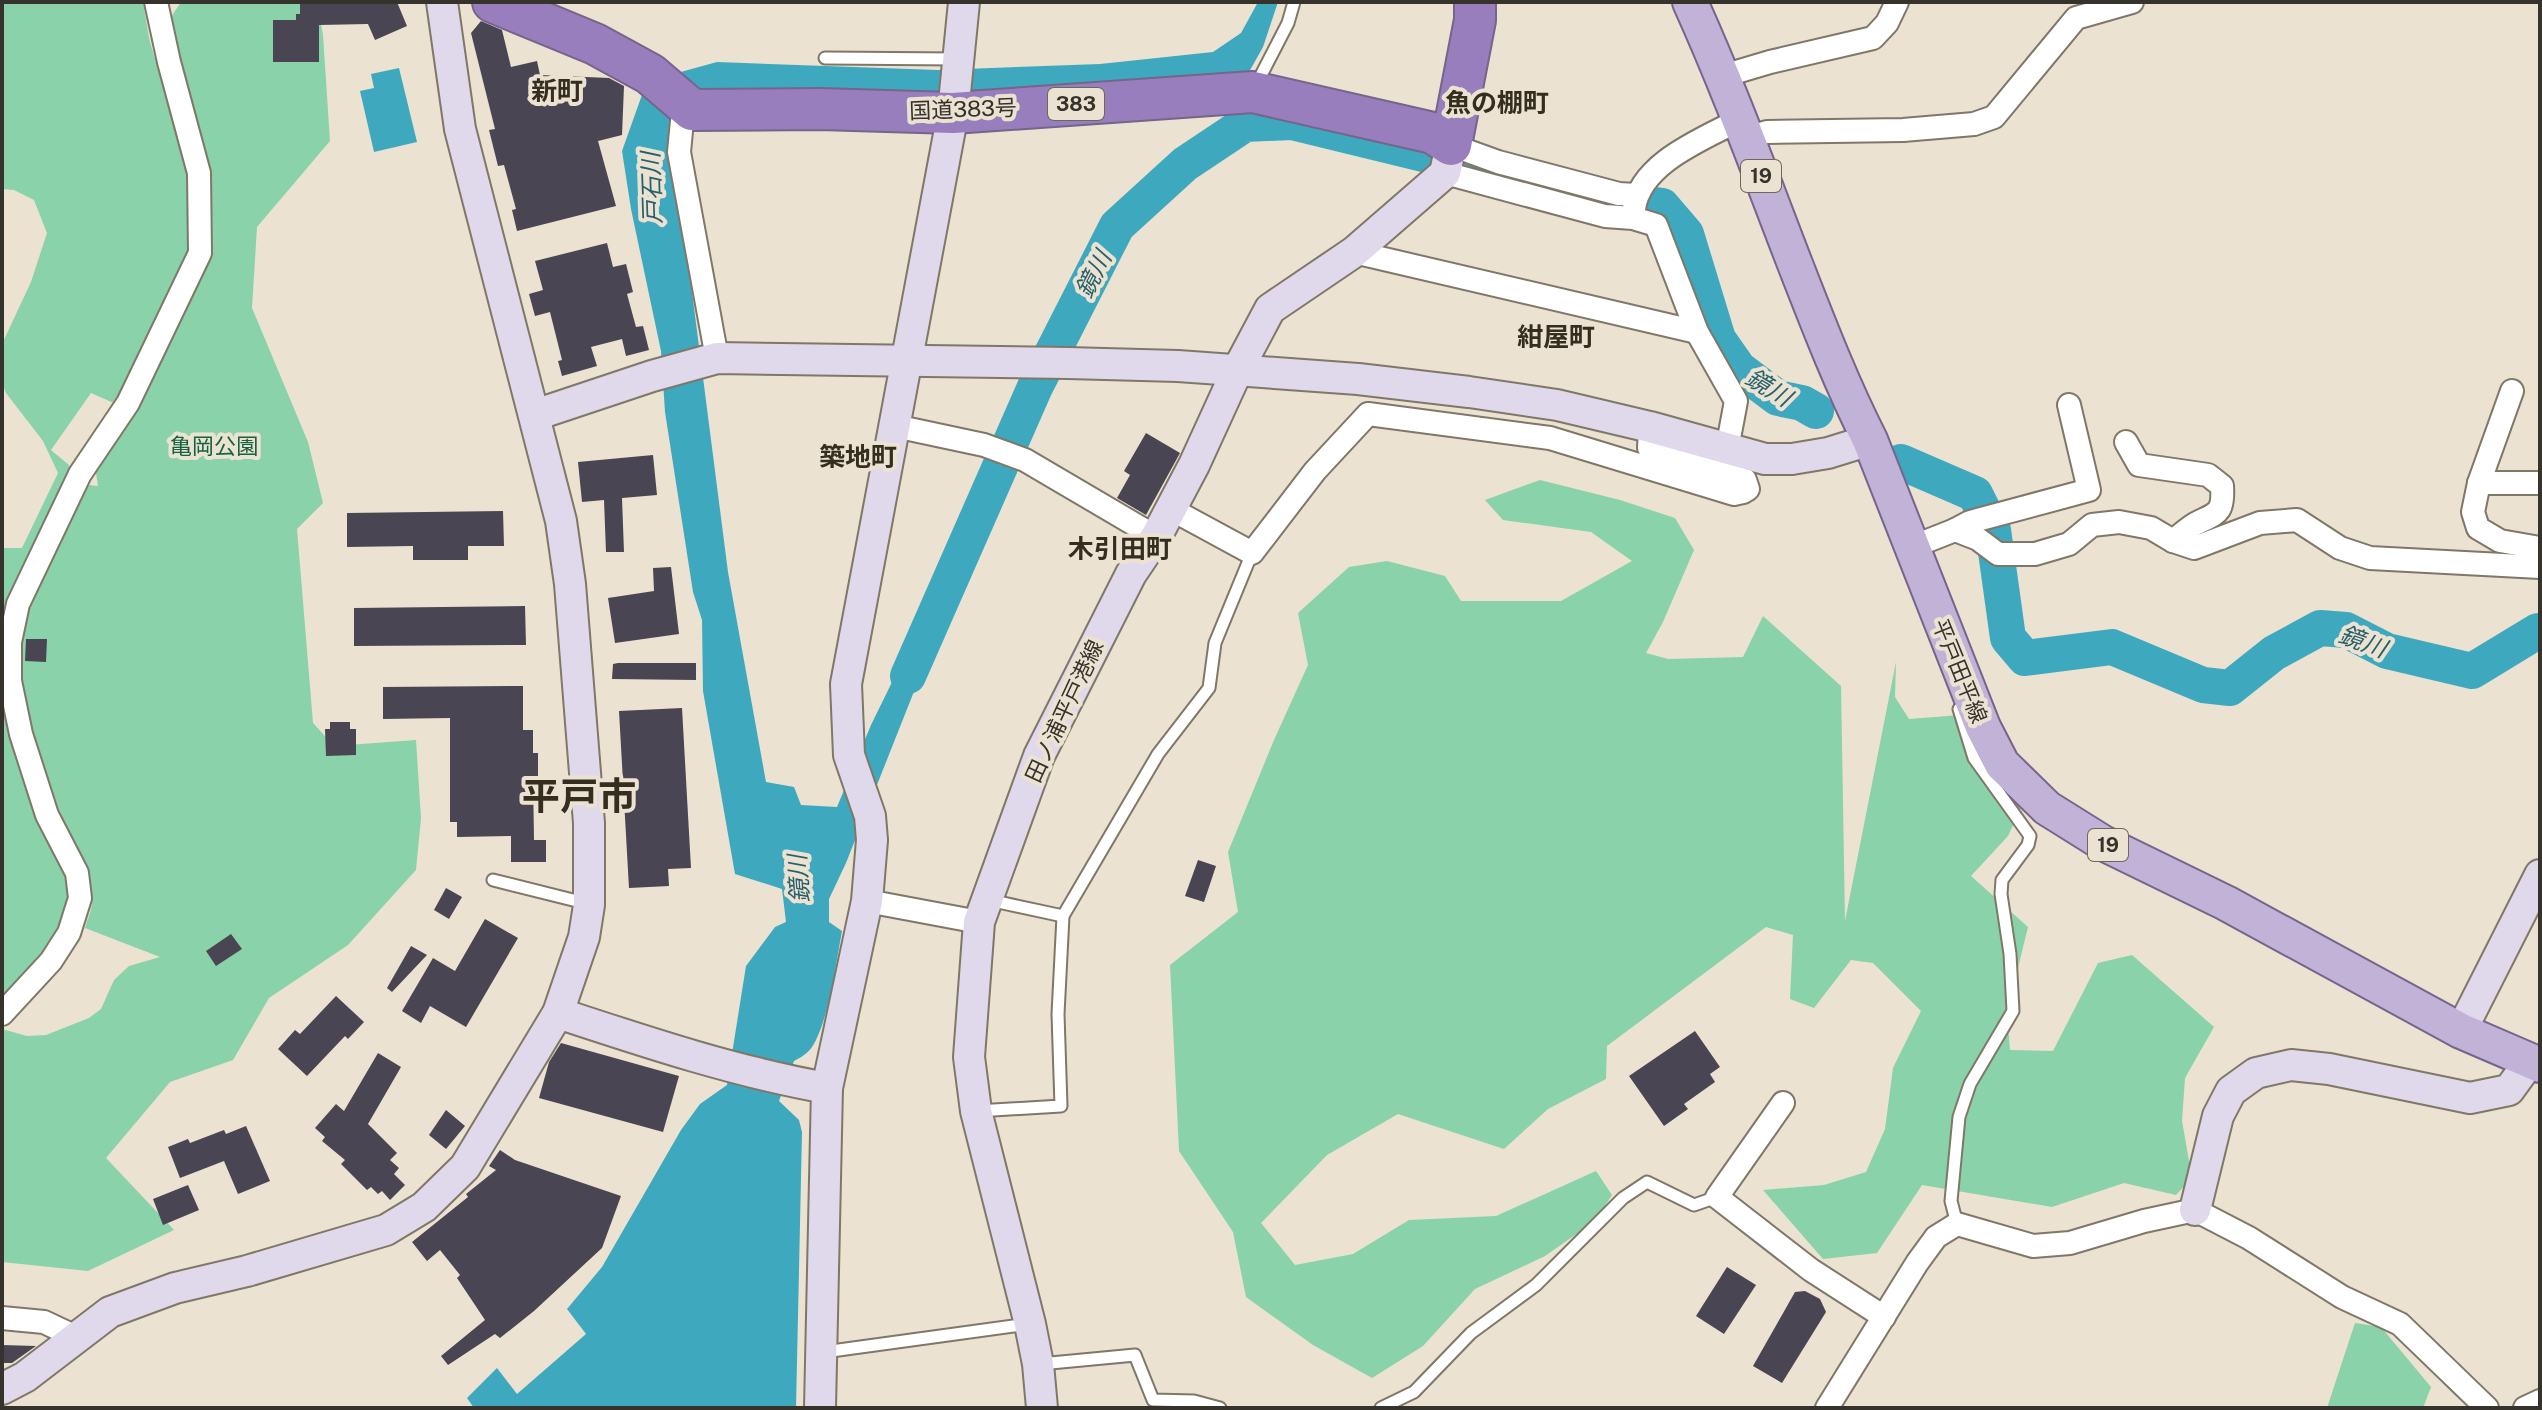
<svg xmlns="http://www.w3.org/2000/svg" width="2542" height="1410" font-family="'Public Sans','Noto Sans JP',sans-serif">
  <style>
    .green { fill: #89d2aa }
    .water { fill: #3ea9be }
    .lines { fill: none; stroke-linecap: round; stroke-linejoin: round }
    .river { stroke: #3ea9be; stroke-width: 36 }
    .building { fill: #494553 }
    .lane-casing { stroke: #7f7767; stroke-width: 15 }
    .street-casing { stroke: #7f7767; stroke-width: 26 }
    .secondary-casing { stroke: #7f7767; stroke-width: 34 }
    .primary-casing { stroke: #76648a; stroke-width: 38 }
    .highway-casing { stroke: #76648a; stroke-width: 44 }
    .lane { stroke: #fff; stroke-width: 11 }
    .street { stroke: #fff; stroke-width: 22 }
    .secondary { stroke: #e0d8eb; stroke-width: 30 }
    .primary { stroke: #c1b2d7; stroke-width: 34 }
    .highway { stroke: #987ebd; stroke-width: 40 }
    .labels { text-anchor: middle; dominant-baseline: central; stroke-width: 8; stroke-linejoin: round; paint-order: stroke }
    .shield { fill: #ebe2d1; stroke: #6c685e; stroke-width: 2 }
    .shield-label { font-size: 20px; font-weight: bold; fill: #36332c }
    .street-label { font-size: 22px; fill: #36332c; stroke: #ebe2d1 }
    .park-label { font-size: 22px; fill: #146341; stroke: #ebe2d1 }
    .water-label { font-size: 24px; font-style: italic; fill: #26606b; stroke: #ebe2d1 }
    .quarter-label { font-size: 26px; font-weight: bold; fill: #352e20; stroke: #ebe2d1 }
    .town-label { font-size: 38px; font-weight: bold; fill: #352e20; stroke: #ebe2d1 }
  </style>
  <rect width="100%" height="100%" fill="#ebe2d1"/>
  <g class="green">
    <polygon points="2,2 143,2 149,38 192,190 191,243 188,253 116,404 91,393 51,450 69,465 70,471 2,647 2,548 22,548 58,473 43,441 6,393 2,383 2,344 31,282 47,233 34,200 14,190 2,189"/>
    <path d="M181,2L317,3L323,35L330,141L257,227L252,308L308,442L323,503L297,529L313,723L334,746L416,740L421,818L416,870L348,945L269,998L233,1060L170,1082L106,1158L174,1230L88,1271L2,1262V1029L27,1036L46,1035L89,1018L101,1009L114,980L129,966L160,957L85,928C87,920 91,912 92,904C95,878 70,838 60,813C43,767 13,683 21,635C29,587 62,533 85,490L89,485L98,486L96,473L125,429L207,255L167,23Z"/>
    <polygon points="1540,480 1620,500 1675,518 1694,550 1663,622 1646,653 1668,659 1743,657 1763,616 1841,686 1845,921 1896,662 1895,697 1909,719 1960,715 2023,804 2008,836 1971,876 2028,927 2007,1013 2010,1050 2053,1051 2098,963 2132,955 2214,1027 2185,1078 2182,1121 2192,1178 2176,1195 2124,1183 2052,1207 1922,1185 1877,1253 1823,1259 1763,1190 1824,1185 1866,1172 1885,1129 1893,1068 1921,1011 1873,963 1851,960 1814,1008 1790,999 1793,935 1766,927 1607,1046 1606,1079 1548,1109 1504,1149 1398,1114 1327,1155 1261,1223 1295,1265 1353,1254 1409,1220 1496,1216 1596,1171 1612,1195 1595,1221 1545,1256 1475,1289 1423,1346 1372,1378 1313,1345 1246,1297 1233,1232 1179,1151 1170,965 1238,912 1228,852 1274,740 1308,665 1298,613 1349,567 1387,561 1445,576 1461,601 1561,601 1632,561 1591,532 1503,520 1485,500"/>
    <polygon points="2,691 72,888 64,922 48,948 2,1004"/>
    <polygon points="2355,1323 2381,1327 2431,1387 2423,1408 2327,1408"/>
  </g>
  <g class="water">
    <path d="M1258,2H1278L1263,47L1249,72L1231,82L887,99L706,90L670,121L728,572L766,782L794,787L801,805L837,807L871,725L918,629L938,631L846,863L829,899V922L842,931C836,963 830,1011 816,1040C811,1051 804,1056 794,1061L779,1101L799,1120L802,1132L796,1408H474L467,1398L497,1368L517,1394L586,1334L567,1309L602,1267L681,1130L700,1104L727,1085L746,966L775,927L786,922L782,889L735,874L703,691L702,620L693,592L665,412L661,351L631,209L622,151L643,92L677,73L717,62L938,70L1100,64L1213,52L1241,33Z"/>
    <polygon points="399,68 417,142 374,152 360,91 374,88 371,74"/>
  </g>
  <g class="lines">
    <g class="river">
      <polyline points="1599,199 1662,206 1686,234 1718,339 1739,369 1778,398 1802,403 1816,411"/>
      <polyline points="1901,462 1975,494 1993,530 2008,638 2025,658 2112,647 2203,685 2230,688 2274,653 2320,628 2346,630 2387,651 2472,671 2538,631 2540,633"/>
      <polyline points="908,676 1035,387 1117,226 1185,164 1245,124 1292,122 1530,180"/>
    </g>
  </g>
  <g class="building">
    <polygon points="300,2 397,2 407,26 375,40 368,24 319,25 319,62 273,62 273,20 296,20 296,14 300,14"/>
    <polygon points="481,21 502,30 511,67 537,61 540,75 609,78 624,86 622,135 598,141 616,206 517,231 512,210 516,209 504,165 498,166 489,130 495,129 471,33"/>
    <polygon points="607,243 613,267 626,264 633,292 627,294 636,327 643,326 649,350 626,356 622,339 591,347 597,366 562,376 558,361 562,360 550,312 535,316 529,294 543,290 535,261"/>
    <polygon points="1146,433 1180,453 1146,515 1117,498 1130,475 1124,471"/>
    <polygon points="653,455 657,495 622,498 624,552 606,552 604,500 582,502 578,462"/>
    <polygon points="503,511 504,546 468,546 468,560 413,560 413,546 347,547 347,513"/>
    <polygon points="671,567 679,634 615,643 608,598 654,591 653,568"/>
    <polygon points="525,606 526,645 354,646 354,608"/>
    <polygon points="26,639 47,639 46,662 25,661"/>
    <polygon points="618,663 696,663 696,680 612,679 613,664"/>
    <polygon points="523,686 523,730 533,730 533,753 538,753 538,776 533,776 534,840 546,840 546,862 511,862 511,836 457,837 457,822 450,822 450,718 383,719 383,687"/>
    <polygon points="682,708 691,868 668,869 669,886 629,888 619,711"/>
    <polygon points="330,722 350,722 350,729 356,729 356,755 326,756 325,729 330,729"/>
    <polygon points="1198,860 1216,866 1204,902 1185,896"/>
    <polygon points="446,888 462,897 449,919 434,910"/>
    <polygon points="485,919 518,938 466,1027 430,1006 421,1023 402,1011 433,958 455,971"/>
    <polygon points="231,934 242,949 216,966 206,951"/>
    <polygon points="411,946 427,955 392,992 387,988"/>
    <polygon points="336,996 364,1022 348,1039 345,1036 307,1076 278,1049 295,1030 300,1034"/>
    <polygon points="1695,1031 1720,1067 1710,1074 1715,1082 1684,1104 1688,1109 1664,1126 1629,1076"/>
    <polygon points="561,1043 679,1076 663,1132 539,1098 549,1062"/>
    <polygon points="378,1053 401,1067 368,1124 397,1153 390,1160 399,1168 394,1174 405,1185 390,1200 382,1191 378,1194 371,1187 367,1190 341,1164 345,1160 322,1141 325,1137 315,1128 336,1104 344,1111"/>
    <polygon points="446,1110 465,1126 446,1149 429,1135"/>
    <polygon points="246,1126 270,1181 238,1194 224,1161 180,1178 168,1147 188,1139 190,1143 224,1130 226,1134"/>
    <polygon points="500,1150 515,1160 621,1196 602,1248 534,1311 500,1338 495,1334 448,1365 441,1356 485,1320 457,1278 460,1275 440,1250 427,1261 412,1242 468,1197 466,1194 496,1170 489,1166"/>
    <polygon points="188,1185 199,1210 163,1225 153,1199"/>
    <polygon points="1727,1267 1756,1285 1724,1334 1696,1316"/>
    <polygon points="1805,1291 1820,1299 1826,1312 1782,1383 1753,1366 1795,1292"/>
    <polygon points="2,1345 36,1346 12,1363 2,1363"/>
  </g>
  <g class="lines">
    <g class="lane-casing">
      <g id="lane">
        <polyline points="825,58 958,59"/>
        <polyline points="1256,85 1288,23 1294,2"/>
        <polyline points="493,880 589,904"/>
        <polyline points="989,900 1063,916"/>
        <polyline points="977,1111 1061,1106 1058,1014 1063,916 1158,754 1209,688 1215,643 1252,553"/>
        <polyline points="1957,1224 1951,1201 1959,1117 1970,1084 2013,1011 2010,954 2001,894 2002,880 2028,845 2030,836 1974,758 1959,709"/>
        <polyline points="824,1352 1028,1324"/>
        <polyline points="1040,1364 1135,1355 1153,1400 1194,1401 1220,1408"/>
        <polyline points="1381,1408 1414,1392 1471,1333 1536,1285 1623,1198 1647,1182 1694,1205 1717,1197"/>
      </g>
    </g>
    <g class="street-casing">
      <g id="street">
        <polyline points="1723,76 1770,62 1873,38 1887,23 1897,2"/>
        <polyline points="692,110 682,121 679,152 717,358"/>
        <polyline points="1746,138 1767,132 1903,130 1974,124 1994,117 2076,18 2132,2"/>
        <polyline points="1451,145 1498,162 1619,194 1636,195"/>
        <polyline points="1445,173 1605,216 1633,218 1656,225 1697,332 1736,401 1727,449"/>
        <path d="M1634,209C1640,163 1703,139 1739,120"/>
        <polyline points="1354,252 1697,332"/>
        <polyline points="2512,391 2479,483 2473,512 2478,528 2500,541 2540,548"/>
        <polyline points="895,426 984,445 1025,460 1156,537"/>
        <path d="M2126,442L2139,465L2208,475L2222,486C2224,515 2216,513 2195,524C2187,529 2180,535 2173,541"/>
        <polyline points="2479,483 2540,483"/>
        <polyline points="1171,509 1252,553 1315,471 1368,414 1550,438 1734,494 1743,492 1748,489 1745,480 1649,448 1650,427"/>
        <polyline points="1955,530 1970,522 2089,490 2069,405"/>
        <polyline points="1912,547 1955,530 1978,539 1998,554 2035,554 2069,544 2092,525 2119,522 2151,528 2173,541 2194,548 2260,523 2297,520 2340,548 2370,558 2540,567"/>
        <polyline points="867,901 979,922"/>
        <polyline points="2,1014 51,961 69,933 80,898 77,873 47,815 21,734 10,681 10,642 18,604 80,474 128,403 200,253 199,173 169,62 156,2"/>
        <polyline points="1783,1103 1717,1197 1811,1270 1884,1317"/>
        <polyline points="2,1318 44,1322 76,1337"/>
        <polyline points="1827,1408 1917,1263 1936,1237 1957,1224 2033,1246 2070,1243 2144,1221 2195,1210 2249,1238 2342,1297 2400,1324 2487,1408"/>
        <polyline points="2525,1408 2540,1401"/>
      </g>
    </g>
    <g class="secondary-casing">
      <g id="secondary">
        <polyline points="535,415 652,376 717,358 1068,363 1178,366 1358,379 1469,392 1557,405 1650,427 1765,459 1792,459 1828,453 1870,440"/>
        <path d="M558,1013C646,1042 736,1072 827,1088"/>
        <polyline points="2461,1031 2540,875"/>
        <polyline points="2195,1210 2218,1116 2231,1091 2256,1073 2291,1065 2329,1069 2470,1098 2509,1090 2530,1061"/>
        <polyline points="2,1389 25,1377 110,1312 175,1288 247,1271 386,1230 424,1207 465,1167 558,1013 584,937 589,905 589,823 570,584 561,521 460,129 442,2"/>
        <polyline points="820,1408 827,1088 867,901 872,840 870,816 849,755 846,684 953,113 964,2"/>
        <polyline points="1042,1408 1038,1364 1030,1324 976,1111 969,1057 979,922 1039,756 1131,574 1156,537 1194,465 1237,371 1270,309 1354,252 1445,173 1451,145"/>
      </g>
    </g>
    <g class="primary-casing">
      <path id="primary" d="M1690,2C1729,88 1761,176 1795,264C1818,323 1841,383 1870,440L1983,727L2002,764L2047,808L2103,843L2226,903L2461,1031L2540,1065"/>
    </g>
    <g class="highway-casing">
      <polyline id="highway" points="493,2 595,44 650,74 692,110 820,109 953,113 1253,92 1433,133 1451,145 1475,20 1475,2"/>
    </g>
    <use href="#lane" class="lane"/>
    <use href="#street" class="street"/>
    <use href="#secondary" class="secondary"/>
    <use href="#primary" class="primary"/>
    <use href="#highway" class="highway"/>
  </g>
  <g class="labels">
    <g class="shield">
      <rect x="1048" y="88" width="56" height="32" rx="6"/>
      <rect x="1741" y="160" width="40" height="32" rx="6"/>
      <rect x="2088" y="829" width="40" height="32" rx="6"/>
    </g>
    <g class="shield-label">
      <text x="1076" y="104">383</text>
      <text x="1761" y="176">19</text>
      <text x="2108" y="845">19</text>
    </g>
    <g class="street-label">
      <text transform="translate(963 109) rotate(-2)">国道383号</text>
      <text transform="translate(1960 671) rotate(68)">平戸田平線</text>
      <text transform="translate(1064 711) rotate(-65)">田ノ浦平戸港線</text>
    </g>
    <g class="park-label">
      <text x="214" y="446">亀岡公園</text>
    </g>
    <g class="water-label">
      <text transform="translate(651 188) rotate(-92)">戸石川</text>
      <text transform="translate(1093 274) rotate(-63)">鏡川</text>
      <text transform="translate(1769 387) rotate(31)">鏡川</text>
      <text transform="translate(2363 641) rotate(20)">鏡川</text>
      <text transform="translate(798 879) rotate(-94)">鏡川</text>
    </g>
    <g class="quarter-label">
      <text x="557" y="90">新町</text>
      <text x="1497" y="102">魚の棚町</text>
      <text x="1556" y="336">紺屋町</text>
      <text x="858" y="456">築地町</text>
      <text x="1120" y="548">木引田町</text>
    </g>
    <g class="town-label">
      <text x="579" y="796">平戸市</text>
    </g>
  </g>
  <rect width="2542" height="1410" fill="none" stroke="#36332c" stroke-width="8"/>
</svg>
